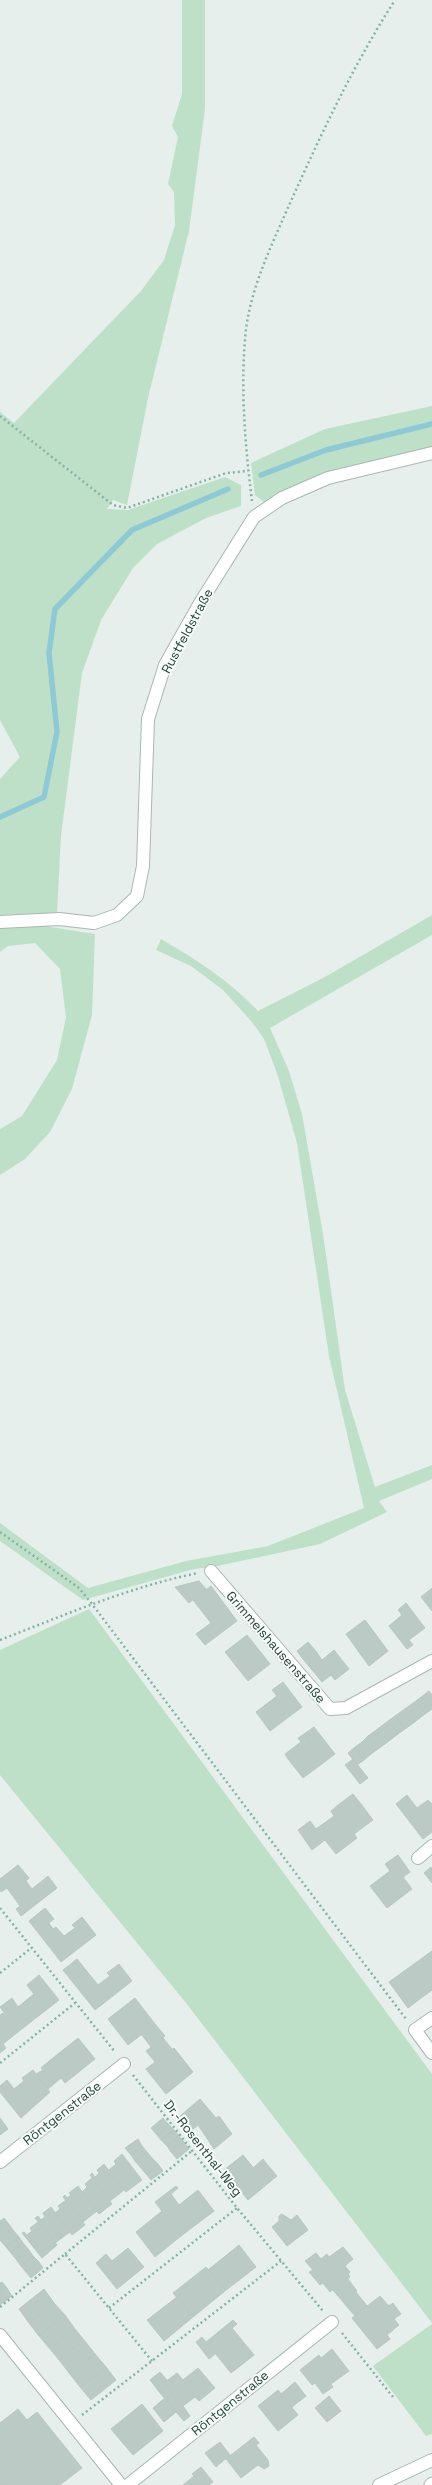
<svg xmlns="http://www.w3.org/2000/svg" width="432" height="2485" font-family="'Space Grotesk',sans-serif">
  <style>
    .green { fill: #bfe0c8 }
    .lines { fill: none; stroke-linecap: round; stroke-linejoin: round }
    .stream { stroke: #8ec9d4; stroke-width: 5.5 }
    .building { fill: #bbcac4; stroke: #b8c9c2 }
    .lane-casing { stroke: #a8b8b2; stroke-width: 13 }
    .street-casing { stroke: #a8b8b2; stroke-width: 14 }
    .path { stroke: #86b3a5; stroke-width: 2.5; stroke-dasharray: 2 3; stroke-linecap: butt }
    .lane { stroke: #fff; stroke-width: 11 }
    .street { stroke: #fff; stroke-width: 12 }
    .labels { text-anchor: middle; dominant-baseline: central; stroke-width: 4; stroke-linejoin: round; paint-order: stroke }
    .street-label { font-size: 13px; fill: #24423a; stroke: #f7fbf9 }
  </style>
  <rect width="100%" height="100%" fill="#e6efeb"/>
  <g class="green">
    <polygon points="182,0 205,0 205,109 189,231 148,398 127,505 113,500 107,509 128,510 225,477 241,485 241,506 206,518 157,544 133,568 101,620 82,673 61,836 57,913 0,915 0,779 20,757 0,720 0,412 14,423 141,291 164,260 175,225 174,192 168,184 178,137 172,126 182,94"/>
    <polygon points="432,406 432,450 326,475 294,486 264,502 255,495 251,463 325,429"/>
    <path d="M432,915V935L270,1028L289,1071L302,1114L323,1234L345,1390L375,1487L432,1465V1479L379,1501L387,1512L320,1544L213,1567L194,1569L83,1600L0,1541V1523L88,1588L186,1561L268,1546L364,1508L329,1356L297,1143L277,1073L264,1039L252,1022L223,990L191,966L156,950L161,939C197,960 230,981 258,1011L325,977Z"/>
    <polygon points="44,926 95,934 92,1015 72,1089 50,1132 25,1159 0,1175 0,1129 22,1116 57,1060 66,1017 60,969 35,943 8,946 0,952 0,928"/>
    <polygon points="89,1609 432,2074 432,2323 186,2003 0,1775 0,1650"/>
    <polygon points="432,2324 432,2434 426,2436 373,2366"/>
  </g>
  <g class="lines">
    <g class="stream">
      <polyline points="261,475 326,450 432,424"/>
      <polyline points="0,817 44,797 57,732 49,653 55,609 132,530 228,489"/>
    </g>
  </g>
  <g class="building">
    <polygon points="199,1581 206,1589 189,1603 175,1587"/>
    <polygon points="211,1586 237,1621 205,1645 196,1634 211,1623 193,1600"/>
    <polygon points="432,1588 432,1611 421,1597"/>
    <polygon points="406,1603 425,1628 409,1640 413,1645 407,1649 389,1626 402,1615 398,1610"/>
    <polygon points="365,1620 388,1651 369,1666 346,1634"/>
    <polygon points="247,1635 270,1664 248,1681 225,1652"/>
    <polygon points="308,1642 315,1650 303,1659 297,1651"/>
    <polygon points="315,1650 322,1660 334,1650 349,1669 335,1680 331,1675 322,1682 303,1659"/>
    <polygon points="283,1682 302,1707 270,1731 256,1712 277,1696 272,1690"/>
    <polygon points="429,1691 432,1695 432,1709 425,1714 416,1701"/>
    <polygon points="416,1701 425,1714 412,1724 402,1711"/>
    <polygon points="402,1711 412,1724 405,1729 395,1716"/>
    <polygon points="395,1716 405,1729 398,1734 388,1721"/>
    <polygon points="388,1721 398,1734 385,1744 375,1731"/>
    <polygon points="314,1727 335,1754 303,1778 288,1759 310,1743 304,1734"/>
    <polygon points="375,1731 385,1744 378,1749 368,1736"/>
    <polygon points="304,1734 310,1743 288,1759 285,1754 301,1742 298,1738"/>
    <polygon points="368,1736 378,1749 371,1754 362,1742"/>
    <polygon points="362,1742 371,1754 364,1760 355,1747"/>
    <polygon points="355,1747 364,1760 357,1765 348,1753"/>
    <polygon points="353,1759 368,1778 360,1784 345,1765"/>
    <polygon points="353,1794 361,1804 346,1815 338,1805"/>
    <polygon points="407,1795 417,1808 428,1800 432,1804 432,1832 423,1839 396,1804"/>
    <polygon points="361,1804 373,1820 354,1834 357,1838 336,1854 325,1840 312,1850 298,1830 310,1821 316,1829 334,1816 331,1811 338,1805 346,1815"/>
    <polygon points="398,1855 410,1872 403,1877 412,1889 387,1908 370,1886 390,1871 385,1864"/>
    <polygon points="18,1865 29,1878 26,1881 32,1889 48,1876 57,1888 21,1916 16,1909 20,1906 7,1888 1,1892 0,1890 0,1879"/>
    <polygon points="431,1867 432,1869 432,1883 424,1873"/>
    <polygon points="45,1908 54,1919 49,1923 53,1929 56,1927 64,1936 75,1928 72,1925 82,1917 96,1935 61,1962 29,1921"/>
    <polygon points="432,1951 432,1990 408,2008 389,1982"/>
    <polygon points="77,1959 98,1985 110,1976 107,1973 119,1964 132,1981 95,2010 63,1970"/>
    <polygon points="39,1975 59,2000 18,2032 0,2007 12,1998 18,2007 34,1994 27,1985"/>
    <polygon points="135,1998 155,2024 128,2045 108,2019"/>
    <polygon points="3,2013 18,2032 3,2044 6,2048 0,2053 0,2015"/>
    <polygon points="155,2024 165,2036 151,2047 142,2035"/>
    <polygon points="78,2038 95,2059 65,2083 48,2062"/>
    <polygon points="163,2038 172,2049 159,2059 150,2048"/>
    <polygon points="150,2048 159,2059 155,2062 146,2051"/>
    <polygon points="174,2048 193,2072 166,2094 146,2069"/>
    <polygon points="48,2062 61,2078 54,2084 41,2068"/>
    <polygon points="33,2070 50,2092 21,2118 0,2092 0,2086 7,2080 14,2089 24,2081 22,2078"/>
    <polygon points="43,2070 54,2084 48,2089 36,2074"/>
    <polygon points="200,2099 216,2118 219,2116 232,2134 214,2149 198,2125 192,2130 180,2116"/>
    <polygon points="0,2118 8,2129 0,2135"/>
    <polygon points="163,2118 169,2125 157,2135 151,2128"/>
    <polygon points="169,2125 174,2130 161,2140 157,2135"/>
    <polygon points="174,2130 179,2136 167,2146 161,2140"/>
    <polygon points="179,2136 184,2142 171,2152 167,2146"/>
    <polygon points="138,2139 142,2146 131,2155 125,2148"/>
    <polygon points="184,2142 189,2149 177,2159 171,2152"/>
    <polygon points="142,2146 147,2152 135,2161 131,2155"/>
    <polygon points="147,2152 152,2158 141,2168 135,2161"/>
    <polygon points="122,2154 142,2180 126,2192 109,2170 116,2164 114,2161"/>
    <polygon points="243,2155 256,2171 266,2163 277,2176 248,2200 224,2170"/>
    <polygon points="152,2158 158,2164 146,2174 141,2168"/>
    <polygon points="263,2159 266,2163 256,2171 253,2168"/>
    <polygon points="104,2164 124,2190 110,2201 90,2175 92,2173 95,2177 99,2173 97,2170"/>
    <polygon points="158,2164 163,2171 151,2180 146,2174"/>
    <polygon points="92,2178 112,2204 99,2214 82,2192 87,2187 85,2184"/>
    <polygon points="78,2186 97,2211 83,2222 63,2197 65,2195 67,2198 71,2195 69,2193"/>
    <polygon points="176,2186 178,2188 171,2194 179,2205 198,2190 214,2211 181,2236 155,2202"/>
    <polygon points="66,2200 85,2225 72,2235 55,2213 60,2209 58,2206"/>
    <polygon points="51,2207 70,2232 55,2243 35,2218 38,2216 41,2220 45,2217 43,2213"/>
    <polygon points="162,2211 181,2236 155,2257 136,2232"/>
    <polygon points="282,2214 291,2220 297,2215 308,2230 287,2246 272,2227 279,2221 279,2216"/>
    <polygon points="4,2218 8,2223 0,2230 0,2221"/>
    <polygon points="38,2222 57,2245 42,2258 22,2233 24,2232 27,2235 32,2231 30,2228"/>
    <polygon points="8,2223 13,2230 0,2240 0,2230"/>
    <polygon points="13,2230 19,2237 6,2247 0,2240"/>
    <polygon points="19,2237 23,2243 11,2253 6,2247"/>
    <polygon points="23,2243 29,2250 16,2259 11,2253"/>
    <polygon points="239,2245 256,2267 225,2291 208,2270"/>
    <polygon points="343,2247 353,2259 345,2266 350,2272 348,2274 350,2277 330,2292 323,2283 320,2285 309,2272 313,2270 305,2261 316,2253 321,2259 327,2254 329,2257"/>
    <polygon points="128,2248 144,2267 117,2289 96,2263 106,2254 112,2261"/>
    <polygon points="29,2250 33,2256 21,2266 16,2259"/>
    <polygon points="33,2256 39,2262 26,2272 21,2266"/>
    <polygon points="39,2262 43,2268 31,2278 26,2272"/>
    <polygon points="206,2267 225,2291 193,2317 173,2293"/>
    <polygon points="348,2279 357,2291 343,2302 333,2290"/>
    <polygon points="2,2282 7,2288 0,2293 0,2283"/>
    <polygon points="7,2288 12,2296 0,2305 0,2293"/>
    <polygon points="44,2289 54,2303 29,2323 19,2309"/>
    <polygon points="356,2292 367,2306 355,2316 343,2302"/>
    <polygon points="380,2296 389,2306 393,2303 401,2314 394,2319 399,2325 387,2335 390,2339 377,2349 352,2318"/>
    <polygon points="177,2297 193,2317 164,2341 147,2320"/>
    <polygon points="54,2303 65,2315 39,2336 29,2323"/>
    <polygon points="65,2315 75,2329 50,2349 39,2336"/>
    <polygon points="233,2320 237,2324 232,2328 254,2355 231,2373 206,2342"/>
    <polygon points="75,2329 84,2340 59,2360 50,2349"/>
    <polygon points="202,2337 215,2354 209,2359 196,2342"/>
    <polygon points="84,2340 95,2354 70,2374 59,2360"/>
    <polygon points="332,2349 349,2371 331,2384 333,2387 323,2394 315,2383 312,2385 300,2370 319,2355 321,2358"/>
    <polygon points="95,2354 106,2367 80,2387 70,2374"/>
    <polygon points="106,2367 116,2380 91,2400 80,2387"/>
    <polygon points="198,2368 215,2388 199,2401 195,2397 183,2406 164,2383 177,2373 183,2380"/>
    <polygon points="160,2372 167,2380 164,2383 167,2387 160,2393 150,2380"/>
    <polygon points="295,2382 306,2396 292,2407 281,2394"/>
    <polygon points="167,2387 183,2406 176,2412 160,2393"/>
    <polygon points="278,2390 298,2415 278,2431 258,2406"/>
    <polygon points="329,2396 341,2411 327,2422 315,2408"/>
    <polygon points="165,2398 176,2412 164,2422 153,2408"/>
    <polygon points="142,2404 163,2431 133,2455 111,2429"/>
    <polygon points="183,2406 190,2416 184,2421 176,2412"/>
    <polygon points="18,2409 27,2420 37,2412 82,2468 60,2485 0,2485 0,2423"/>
    <polygon points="254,2437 259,2443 256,2445 268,2460 269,2466 264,2469 258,2465 241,2478 226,2459"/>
    <polygon points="220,2442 230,2455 216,2467 205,2453"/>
    <polygon points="201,2467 213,2482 209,2485 202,2485 192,2474"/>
    <polygon points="194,2476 202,2485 183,2485"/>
  </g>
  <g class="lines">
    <g class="lane-casing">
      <polyline id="lane" points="430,2485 432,2483"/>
    </g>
    <g class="street-casing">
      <g id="street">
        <polyline points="0,922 59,919 94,923 117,915 137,896 143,866 148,719 165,665 200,603 254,517 282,498 328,478 432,453"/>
        <polyline points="211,1571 330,1709 346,1708 432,1661"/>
        <polyline points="418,1858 432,1846"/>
        <polyline points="432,2018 415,2030 432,2053"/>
        <polyline points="0,2162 124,2064"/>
        <polyline points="0,2335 121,2485"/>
        <polyline points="128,2485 332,2322"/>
        <polyline points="379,2485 432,2460"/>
      </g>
    </g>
    <g class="path">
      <polyline points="0,416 113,505 127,508 226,473 248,471"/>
      <path d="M252,501C245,445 240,385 246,329C252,284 273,242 291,201C322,132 354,64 395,0"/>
      <polyline points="0,1532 79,1588 92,1604 406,2019"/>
      <path d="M0,1640C65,1615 129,1587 198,1573"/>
      <polyline points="0,1908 115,2052"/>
      <polyline points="0,1973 30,1949"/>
      <polyline points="0,2063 75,2003"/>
      <polyline points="133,2075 237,2208 323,2311"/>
      <polyline points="65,2254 193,2150"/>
      <polyline points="0,2307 65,2254 152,2361"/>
      <polyline points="109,2308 237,2208"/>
      <polyline points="342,2333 393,2397"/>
      <polyline points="82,2415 281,2261"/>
    </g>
    <use href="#lane" class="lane"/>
    <use href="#street" class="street"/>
  </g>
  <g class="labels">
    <g class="street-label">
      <text transform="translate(187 631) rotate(-62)">Rustfeldstraße</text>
      <text transform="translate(276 1647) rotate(49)">Grimmelshausenstraße</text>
      <text transform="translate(62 2113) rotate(-38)">Röntgenstraße</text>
      <text transform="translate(203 2148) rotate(52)">Dr.-Rosenthal-Weg</text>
      <text transform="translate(230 2403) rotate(-39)">Röntgenstraße</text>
    </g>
  </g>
</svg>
